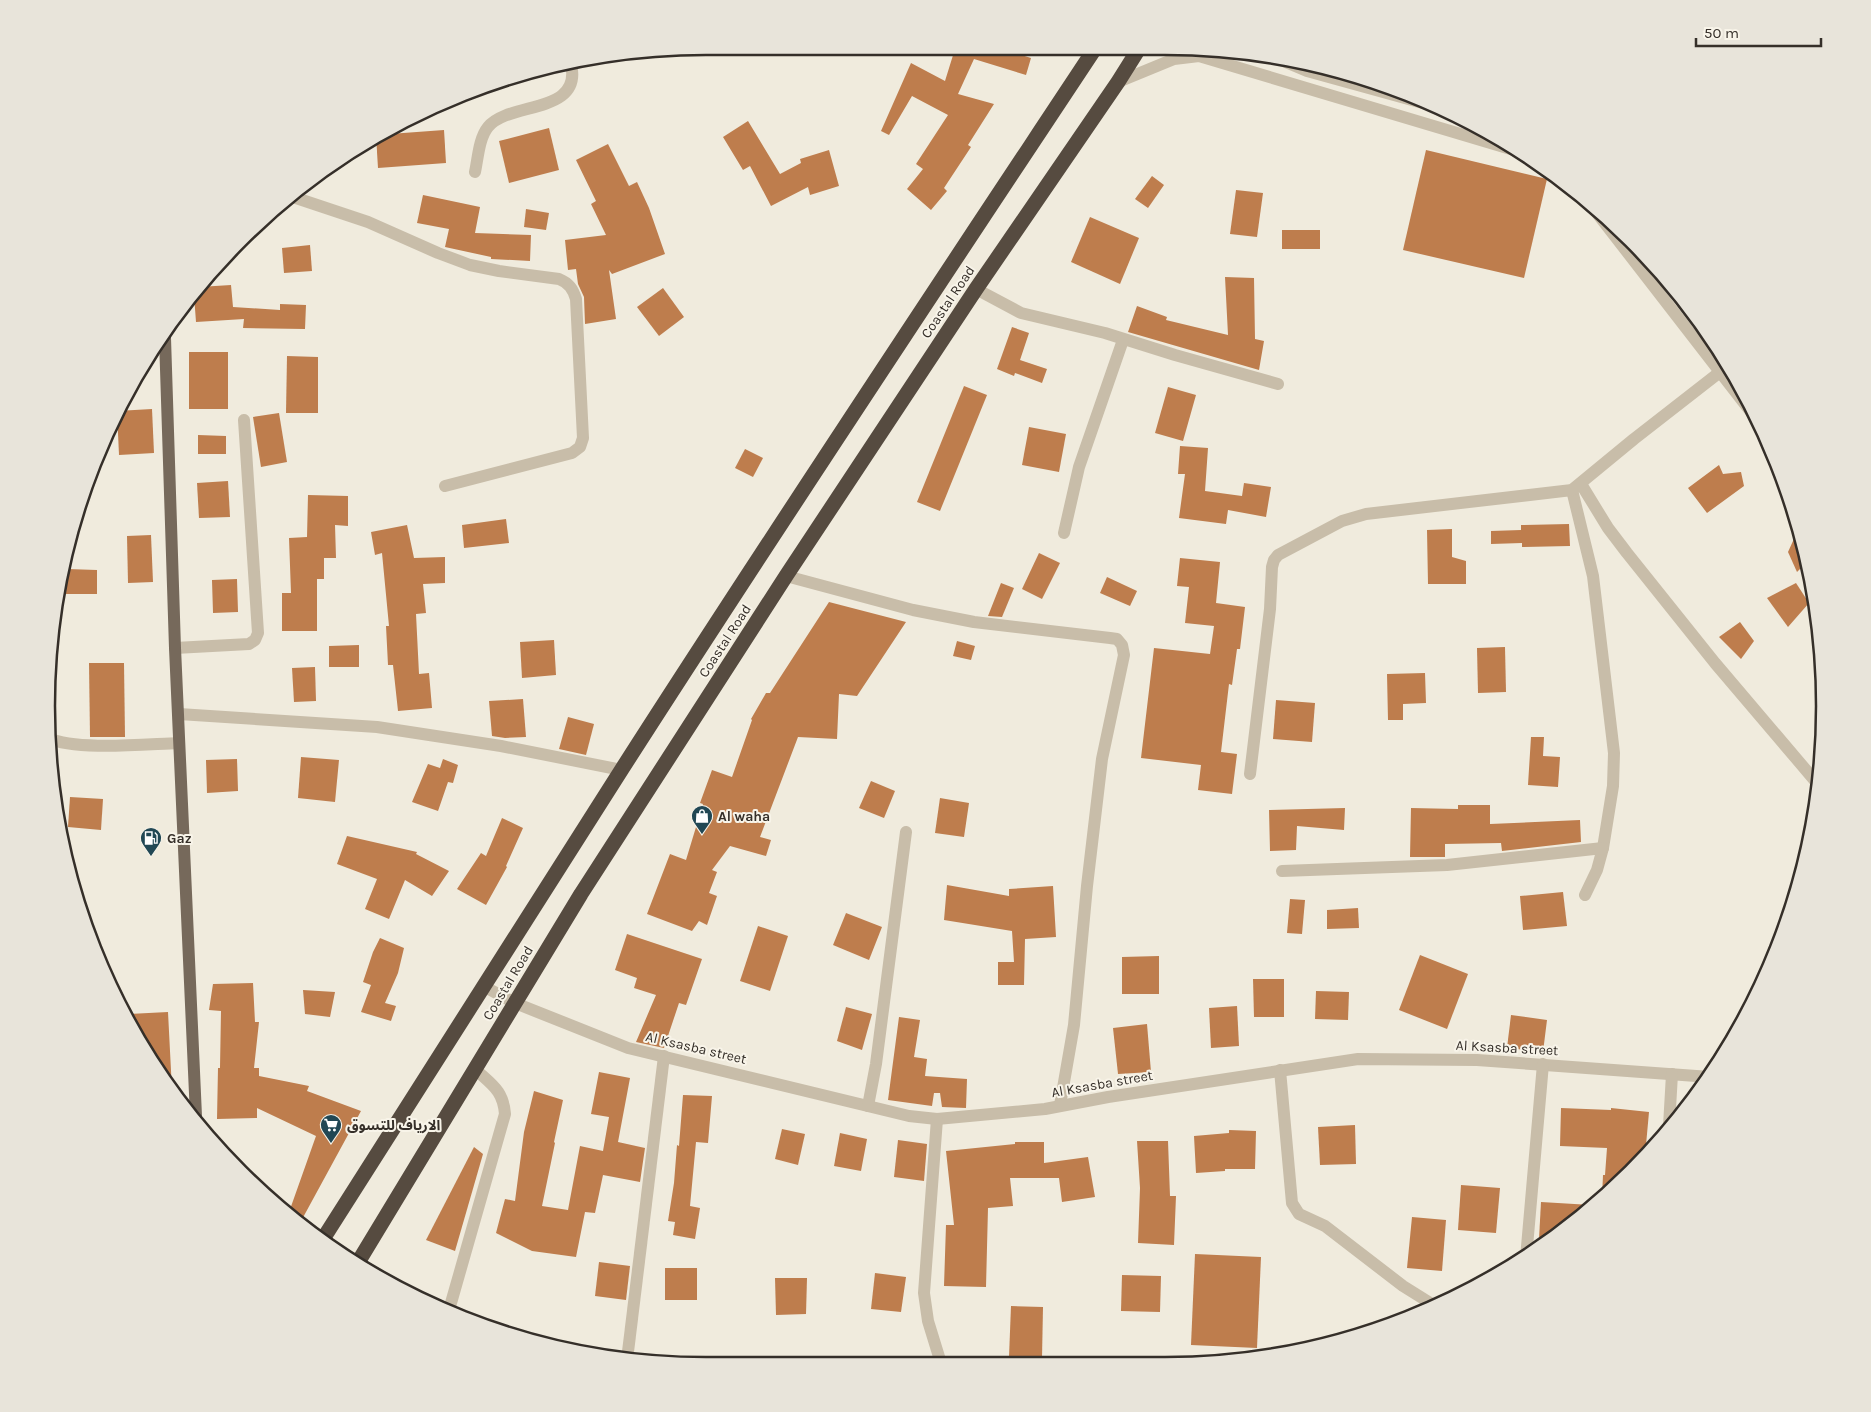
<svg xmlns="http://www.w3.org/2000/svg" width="1871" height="1412" font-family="Karla,'Noto Sans Arabic',sans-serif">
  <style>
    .building { fill: #be7d4d }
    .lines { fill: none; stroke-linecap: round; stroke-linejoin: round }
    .street { stroke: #c8bda9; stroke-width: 12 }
    .primary { stroke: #76695b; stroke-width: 12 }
    .highway { stroke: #564b40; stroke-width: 15 }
    .labels { text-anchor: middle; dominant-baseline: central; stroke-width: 4; stroke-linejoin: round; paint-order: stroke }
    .street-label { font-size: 14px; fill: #352f29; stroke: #f8f4e9 }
    .poi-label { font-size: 14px; font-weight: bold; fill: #352f29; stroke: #f8f4e9; text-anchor: start }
    .rim { fill: none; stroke: #352f29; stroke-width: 2.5 }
  </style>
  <rect width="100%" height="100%" fill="#f0ebdd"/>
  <g class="building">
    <polygon points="947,47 996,47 1031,58 1026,75 974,59 958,94 994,104 968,145 971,147 944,188 947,191 931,210 907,189 923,169 916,164 948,115 912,96 889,135 881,131 911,63 945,81 954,52 947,50"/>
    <polygon points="748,121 780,174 801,163 800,159 829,150 839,186 810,195 808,187 771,206 750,166 743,170 723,137"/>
    <polygon points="549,128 559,170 509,183 499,141"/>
    <polygon points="444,130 446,163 378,168 376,135"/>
    <polygon points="608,144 629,186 637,182 649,208 665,254 612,274 609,270 616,319 585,324 584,297 578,284 576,269 568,270 565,240 606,235 591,204 596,201 576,160"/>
    <polygon points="1426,150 1547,179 1524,278 1403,250"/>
    <polygon points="1152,176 1164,185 1148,208 1135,199"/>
    <polygon points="1236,190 1263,193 1257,237 1230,234"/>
    <polygon points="423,195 480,207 475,233 531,235 530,261 491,259 491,257 445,247 449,229 417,223"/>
    <polygon points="526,209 549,213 546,230 524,227"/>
    <polygon points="1090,217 1139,238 1120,284 1071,262"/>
    <rect x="1282" y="230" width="38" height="19"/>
    <polygon points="310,245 312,271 284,273 282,248"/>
    <polygon points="1225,277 1254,278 1255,339 1264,341 1259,370 1128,332 1137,306 1167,317 1166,320 1228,335"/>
    <polygon points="231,285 233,307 280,310 280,304 306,305 305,329 243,328 244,319 196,322 194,295 199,287"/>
    <polygon points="663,288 684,317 659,336 637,307"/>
    <polygon points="1012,327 1029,333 1020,360 1047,369 1042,383 1015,373 1014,376 997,369"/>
    <rect x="189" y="352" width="39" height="57"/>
    <polygon points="287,356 318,357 318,413 286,413"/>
    <polygon points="964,386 987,395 940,511 917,502"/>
    <polygon points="1168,387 1196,395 1183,441 1155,433"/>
    <polygon points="152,409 154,453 119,455 117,411"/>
    <polygon points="279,413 287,462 261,467 253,417"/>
    <polygon points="1029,427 1066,434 1059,472 1022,465"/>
    <polygon points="198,435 226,436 226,454 198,454"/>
    <polygon points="1180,446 1208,448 1205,491 1242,496 1244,483 1271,487 1266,517 1228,510 1226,524 1179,518 1185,474 1178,474"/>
    <polygon points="745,449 763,458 753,477 735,468"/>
    <polygon points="1719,465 1723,474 1741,472 1744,486 1707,513 1688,488"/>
    <polygon points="228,481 230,517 199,518 197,483"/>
    <polygon points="308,495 348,496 348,526 335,525 336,558 324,558 324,579 317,579 317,631 282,631 282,593 291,593 289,538 307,537"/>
    <polygon points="506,519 509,543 464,548 462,525"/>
    <polygon points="1569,524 1570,546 1522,547 1522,543 1491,544 1491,531 1521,530 1521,525"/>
    <polygon points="407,525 414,558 445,557 445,583 423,584 426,613 416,614 419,674 429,673 432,708 398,711 393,665 388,665 386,626 389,626 382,553 375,555 371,532"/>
    <polygon points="1452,529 1452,557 1466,561 1466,584 1428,584 1427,530"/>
    <polygon points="1798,530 1807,562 1797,572 1788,552"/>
    <polygon points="151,535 153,582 128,583 127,536"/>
    <polygon points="1039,553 1060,563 1042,599 1022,589"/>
    <polygon points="1180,558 1220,562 1216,603 1245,607 1240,649 1237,649 1232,685 1229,684 1221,752 1237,754 1232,794 1198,790 1201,765 1141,758 1154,648 1210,654 1214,626 1185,623 1189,587 1177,586"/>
    <polygon points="67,569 97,570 97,594 66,594"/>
    <polygon points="1107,577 1137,591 1130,606 1100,593"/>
    <polygon points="237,579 238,612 213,613 212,580"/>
    <polygon points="1001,583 1014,588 1002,617 988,616"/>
    <polygon points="1796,583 1809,603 1788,627 1767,598"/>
    <polygon points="829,602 906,622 857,696 839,694 837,739 798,737 760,837 771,840 766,856 730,846 712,870 717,872 709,893 717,896 707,925 699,921 692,931 647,914 670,854 686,860 703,804 700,803 712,770 732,777 752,720 751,719 766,693 770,693"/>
    <polygon points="1740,622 1754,641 1741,659 1719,637"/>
    <polygon points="554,640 556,675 522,678 520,642"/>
    <polygon points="957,641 975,646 971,660 953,656"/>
    <polygon points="359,645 359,667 329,667 329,646"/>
    <polygon points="1505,647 1506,692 1478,693 1477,648"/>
    <polygon points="89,663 124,663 125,737 90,737"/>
    <polygon points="315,667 316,701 294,702 292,668"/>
    <polygon points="1425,673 1426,703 1403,704 1403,720 1388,720 1387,674"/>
    <polygon points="523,699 526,737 505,738 492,736 489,701"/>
    <polygon points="1276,700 1315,703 1312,742 1273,739"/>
    <polygon points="568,717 594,724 586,755 559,749"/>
    <polygon points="1531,737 1544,737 1543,756 1560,757 1558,787 1528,785"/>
    <polygon points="301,757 339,760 335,802 298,798"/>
    <polygon points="237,759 238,791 207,793 206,760"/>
    <polygon points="443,759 458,765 453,783 448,782 438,811 412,802 428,764 440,768"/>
    <polygon points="871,781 895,791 884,818 859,808"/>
    <polygon points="70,797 103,799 101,830 68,827"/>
    <polygon points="940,798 969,803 964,837 935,833"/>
    <polygon points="1458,805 1490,805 1490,824 1580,820 1581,842 1502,851 1501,843 1445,844 1445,857 1410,857 1411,808 1458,809"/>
    <polygon points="1345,808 1344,830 1297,826 1296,850 1270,851 1269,810"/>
    <polygon points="502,818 523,828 506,866 507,867 486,905 457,889 481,853 486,856"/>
    <polygon points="347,836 417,852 416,854 449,871 432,896 405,880 389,919 365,909 377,879 337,864"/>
    <polygon points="947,885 1009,896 1009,889 1053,886 1056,937 1025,939 1024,985 998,985 998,962 1014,962 1012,931 944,920"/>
    <polygon points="1563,892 1567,926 1523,930 1520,896"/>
    <polygon points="1290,899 1305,900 1302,934 1287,933"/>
    <polygon points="1358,908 1359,928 1327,929 1327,910"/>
    <polygon points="846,913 882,927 869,960 833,945"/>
    <polygon points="758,926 788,936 770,991 740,981"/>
    <polygon points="627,934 702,959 686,1005 679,1003 664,1048 636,1042 656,995 634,988 637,978 615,970"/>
    <polygon points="380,938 404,948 398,973 385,1003 396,1006 391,1021 361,1012 371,985 363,982 373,952"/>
    <polygon points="1420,955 1468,974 1447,1029 1399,1010"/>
    <polygon points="1159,956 1159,994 1122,994 1122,957"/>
    <polygon points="1253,979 1284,979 1284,1017 1254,1017"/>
    <polygon points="253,983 255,1022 259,1022 254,1068 259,1068 259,1076 309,1086 307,1091 361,1111 300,1223 288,1215 316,1136 257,1108 257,1118 217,1119 218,1068 220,1068 221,1011 209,1010 213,984"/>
    <polygon points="303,990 335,992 330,1017 305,1014"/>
    <polygon points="1316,991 1349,992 1348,1020 1315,1019"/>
    <polygon points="1237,1006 1239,1046 1211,1048 1209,1008"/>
    <polygon points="846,1007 872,1014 862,1050 837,1041"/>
    <polygon points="168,1012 172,1090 158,1073 156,1059 151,1059 129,1014"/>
    <polygon points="1511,1015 1547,1020 1543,1052 1507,1048"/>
    <polygon points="899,1017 920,1020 914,1057 927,1059 925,1076 967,1079 966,1108 942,1107 940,1093 934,1093 932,1106 888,1100"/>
    <polygon points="1147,1024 1151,1072 1118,1074 1113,1028"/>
    <polygon points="599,1072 630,1078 618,1142 645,1148 640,1182 603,1175 595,1213 585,1212 576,1257 532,1251 496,1233 505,1199 515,1201 524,1132 534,1091 563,1100 554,1142 555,1143 542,1206 568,1210 580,1146 603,1151 609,1117 591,1114"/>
    <polygon points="683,1095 712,1096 708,1143 696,1142 690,1206 700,1208 695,1239 673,1235 675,1222 668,1221 674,1183 677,1145 679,1146"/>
    <polygon points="1561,1108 1611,1110 1611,1108 1649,1112 1645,1156 1632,1172 1602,1197 1603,1175 1605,1175 1607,1148 1560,1146"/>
    <polygon points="1355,1125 1356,1164 1320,1165 1318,1127"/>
    <polygon points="782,1129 805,1134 798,1165 775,1159"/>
    <polygon points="1229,1130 1256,1131 1255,1169 1225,1169 1225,1171 1196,1173 1194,1136 1229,1133"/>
    <polygon points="840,1133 867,1139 861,1171 834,1166"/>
    <polygon points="898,1140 927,1144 924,1181 894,1177"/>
    <polygon points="1137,1141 1168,1141 1170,1196 1176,1196 1174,1245 1138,1243 1140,1188"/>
    <polygon points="1015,1142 1044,1142 1044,1163 1088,1157 1095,1197 1062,1202 1059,1178 1010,1178 1013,1206 988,1208 986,1287 944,1286 946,1225 954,1225 946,1151 1015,1144"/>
    <polygon points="474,1147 483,1154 455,1251 426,1240"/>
    <polygon points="1461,1185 1500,1188 1496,1233 1458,1230"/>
    <polygon points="1541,1202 1591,1205 1550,1240 1539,1239"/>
    <polygon points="1412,1217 1446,1220 1442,1271 1407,1268"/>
    <polygon points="1195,1254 1261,1257 1257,1348 1191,1345"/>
    <polygon points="599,1262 630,1266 626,1300 595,1296"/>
    <rect x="665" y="1268" width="32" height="32"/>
    <polygon points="875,1273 906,1277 901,1312 871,1309"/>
    <polygon points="1122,1275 1161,1276 1160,1312 1121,1311"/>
    <polygon points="775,1278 807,1278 806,1314 776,1315"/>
    <polygon points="1011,1306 1043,1307 1042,1358 1009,1357"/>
  </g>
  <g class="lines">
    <g class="street">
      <polyline points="1281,60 1307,71 1441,108"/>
      <polyline points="1118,82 1174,59 1199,56 1514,150"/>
      <path d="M475,172C478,158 479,138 488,127C509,101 583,115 571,64"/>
      <path d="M290,196L368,222L438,253L470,265L499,271L559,279C569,283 573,289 576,299L583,438L580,447L572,453L445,486"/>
      <polyline points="1590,204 1755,417"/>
      <polyline points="976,289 1021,313 1105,333 1175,355 1278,384"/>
      <polyline points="1581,484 1608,528 1627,553 1715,663 1817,783"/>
      <polyline points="1572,490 1593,576 1614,753 1613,786 1603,848 1597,870 1585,895"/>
      <polyline points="1064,533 1079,467 1123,340"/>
      <polyline points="786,576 913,610 974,622 1110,638 1117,639 1122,645 1124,655 1102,759 1087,886 1074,1025 1060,1105"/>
      <polyline points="175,648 249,644 255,640 258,633 244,420"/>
      <polyline points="179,714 377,727 501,746 622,770"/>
      <path d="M48,738C76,751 146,744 179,743"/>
      <polyline points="1250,774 1270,609 1272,567 1274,560 1278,555 1342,521 1366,514 1572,490 1634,439 1720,372"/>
      <polyline points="1282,871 1447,865 1603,848"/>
      <polyline points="485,987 515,1003 628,1048 909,1116 937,1119 1045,1109 1108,1097 1358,1059 1477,1060 1710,1077"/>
      <polyline points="1280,1070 1292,1203 1299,1214 1325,1226 1403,1286 1435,1306"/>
      <polyline points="868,1106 876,1064 906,832"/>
      <polyline points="937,1119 924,1293 928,1321 940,1360"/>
      <polyline points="1669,1126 1672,1074"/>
      <polyline points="1526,1258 1543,1064"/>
      <path d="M449,1310L505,1114C503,1090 492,1085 475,1069"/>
      <polyline points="627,1360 664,1056"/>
    </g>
    <polyline class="primary" points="165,338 175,648 196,1116"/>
    <g class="highway">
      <path d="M323,1239C423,1083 522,926 622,769C777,527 937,287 1096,47"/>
      <polyline points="357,1264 581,894 786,576 976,289 1118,82 1140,47"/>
    </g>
  </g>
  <defs>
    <g id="shop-pin" transform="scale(1.125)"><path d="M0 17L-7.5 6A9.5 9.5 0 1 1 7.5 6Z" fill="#214754" stroke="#f8f4e9"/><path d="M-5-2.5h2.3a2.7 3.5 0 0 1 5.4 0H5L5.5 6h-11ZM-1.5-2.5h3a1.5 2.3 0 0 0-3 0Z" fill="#fff"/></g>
    <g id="fuel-pin" transform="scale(1.125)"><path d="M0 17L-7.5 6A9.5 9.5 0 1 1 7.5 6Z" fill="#214754" stroke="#f8f4e9"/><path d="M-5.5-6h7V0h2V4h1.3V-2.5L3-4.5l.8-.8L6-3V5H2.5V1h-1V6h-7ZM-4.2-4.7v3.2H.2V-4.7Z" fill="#fff"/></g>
    <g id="supermarket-pin" transform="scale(1.125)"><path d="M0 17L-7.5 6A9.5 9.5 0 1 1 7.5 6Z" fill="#214754" stroke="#f8f4e9"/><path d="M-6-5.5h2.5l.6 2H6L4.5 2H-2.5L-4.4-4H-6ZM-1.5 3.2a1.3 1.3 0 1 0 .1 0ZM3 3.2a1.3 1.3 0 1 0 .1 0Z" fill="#fff"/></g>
  </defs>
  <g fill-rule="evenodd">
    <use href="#shop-pin" x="702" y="816"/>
    <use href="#fuel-pin" x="151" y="838"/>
    <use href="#supermarket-pin" x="331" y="1125"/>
  </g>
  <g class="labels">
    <g class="street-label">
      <text transform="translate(948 302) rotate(-56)">Coastal Road</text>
      <text transform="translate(725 641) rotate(-57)">Coastal Road</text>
      <text transform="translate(508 983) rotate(-59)">Coastal Road</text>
      <text transform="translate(696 1048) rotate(13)">Al Ksasba street</text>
      <text transform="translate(1507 1048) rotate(3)">Al Ksasba street</text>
      <text transform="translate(1102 1084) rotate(-10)">Al Ksasba street</text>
    </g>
    <g class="poi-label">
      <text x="718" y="816">Al waha</text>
      <text x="167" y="838">Gaz</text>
      <text x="347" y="1125">الارياف للتسوق</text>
    </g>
  </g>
  <path d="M0 0H1871V1412H0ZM706 55H1165A651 651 0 0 1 1816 706V706A651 651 0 0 1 1165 1357H706A651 651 0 0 1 55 706V706A651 651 0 0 1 706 55Z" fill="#e8e4da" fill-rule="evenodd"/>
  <path class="rim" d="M706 55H1165A651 651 0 0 1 1816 706V706A651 651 0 0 1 1165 1357H706A651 651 0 0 1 55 706V706A651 651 0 0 1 706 55Z"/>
  <path d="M1696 38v8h125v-8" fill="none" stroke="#352f29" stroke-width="2.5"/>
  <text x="1704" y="38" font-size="15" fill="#352f29" stroke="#f8f4e9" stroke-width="4" paint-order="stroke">50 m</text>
</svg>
